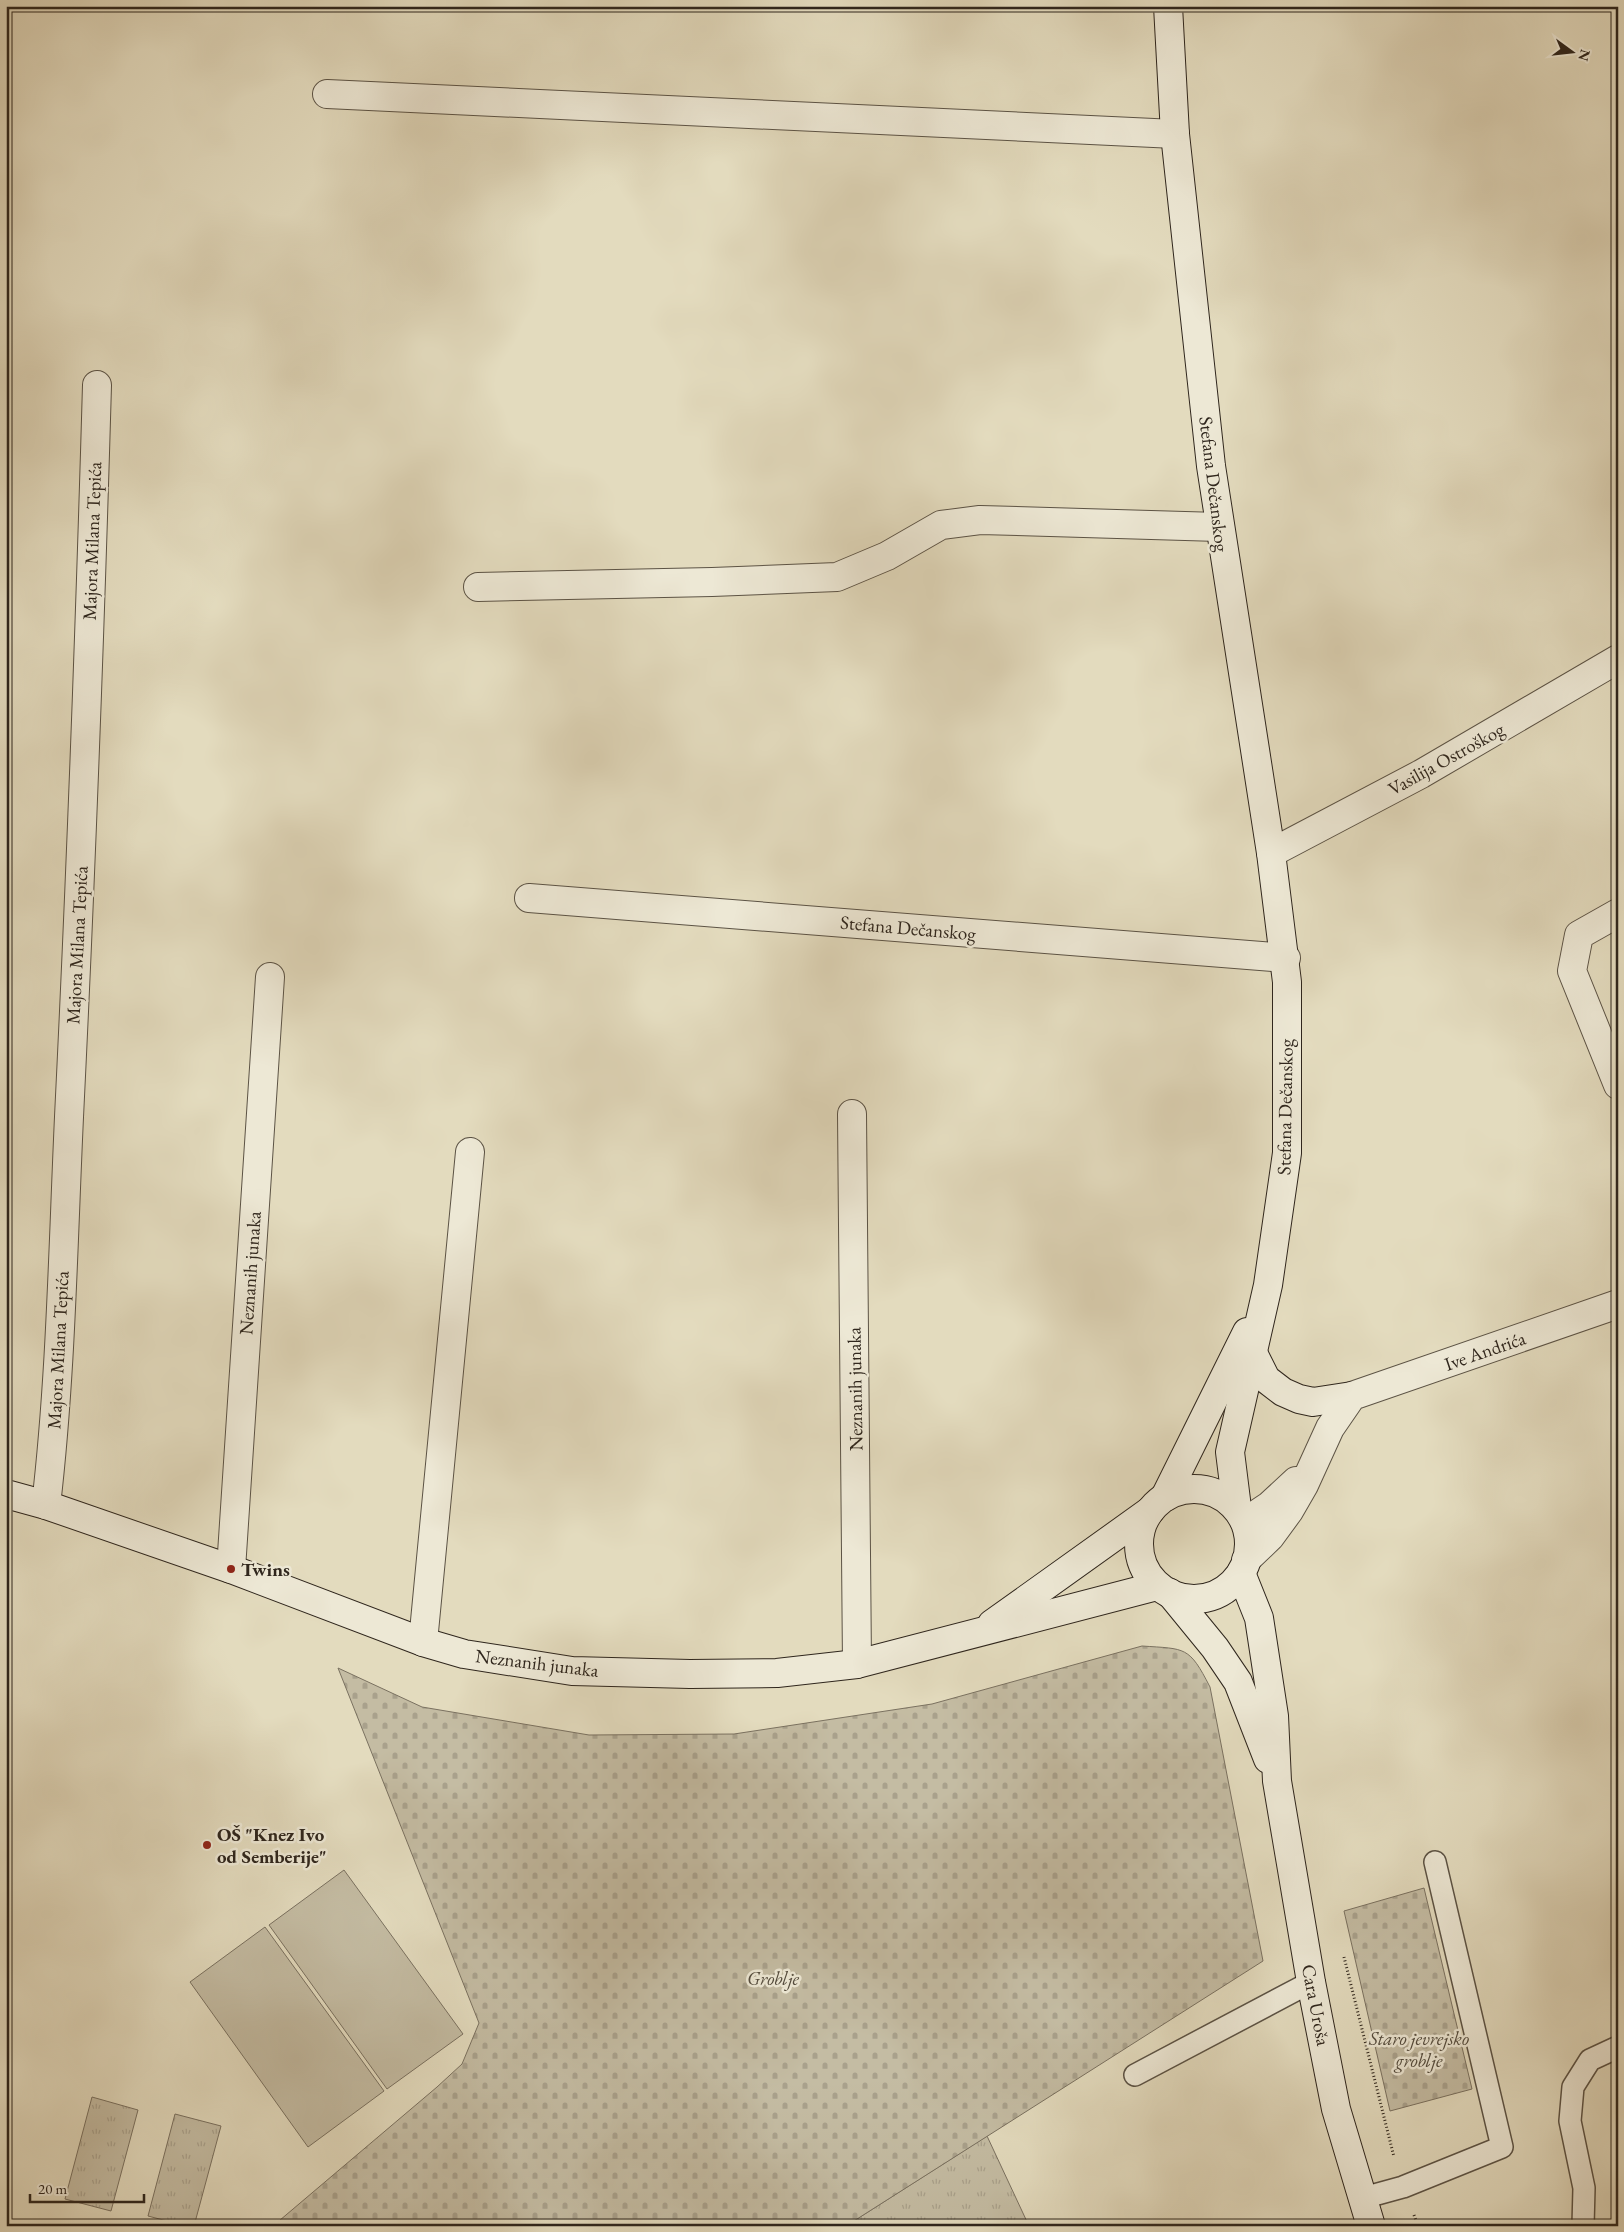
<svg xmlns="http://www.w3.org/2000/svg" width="1624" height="2232" font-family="'EB Garamond',serif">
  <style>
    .grass { fill: url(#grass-tufts); stroke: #7a7160 }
    .cemetery { fill: url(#cemetery-stones); stroke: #7a7160 }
    .garden { fill: #c4bca3; stroke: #7a7160 }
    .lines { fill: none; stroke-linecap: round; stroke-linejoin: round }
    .service-casing { stroke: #5c5345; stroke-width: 24 }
    .minor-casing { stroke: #5c5345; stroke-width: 30 }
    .secondary-casing { stroke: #2f261d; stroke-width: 30 }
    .path { stroke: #2f261d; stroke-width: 3; stroke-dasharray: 1 2.5; stroke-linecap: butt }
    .service { stroke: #ede8d5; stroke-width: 21 }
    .minor { stroke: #ede8d5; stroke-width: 28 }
    .secondary { stroke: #ede8d5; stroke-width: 28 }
    .poi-dot { fill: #8f2418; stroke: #ede8d5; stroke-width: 2 }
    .labels { text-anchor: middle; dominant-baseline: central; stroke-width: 5; stroke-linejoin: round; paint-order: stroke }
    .street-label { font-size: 19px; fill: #2f261d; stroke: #ede8d5 }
    .poi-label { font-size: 19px; font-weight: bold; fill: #2f261d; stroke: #ede8d5; text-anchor: start }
    .park-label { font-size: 19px; font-style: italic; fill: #544c3e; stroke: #ede8d5 }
  </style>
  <defs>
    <pattern id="grass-tufts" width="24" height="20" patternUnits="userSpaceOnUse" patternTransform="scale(1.25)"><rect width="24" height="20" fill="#c4bca3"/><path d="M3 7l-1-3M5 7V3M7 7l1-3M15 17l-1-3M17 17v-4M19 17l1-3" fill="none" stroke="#a9a18c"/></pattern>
    <pattern id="cemetery-stones" width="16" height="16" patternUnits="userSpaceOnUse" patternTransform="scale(1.25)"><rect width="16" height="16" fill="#c4bca3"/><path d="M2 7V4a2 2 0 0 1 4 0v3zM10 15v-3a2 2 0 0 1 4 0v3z" fill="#a9a18c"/></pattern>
  </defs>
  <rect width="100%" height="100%" fill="#e3dbbe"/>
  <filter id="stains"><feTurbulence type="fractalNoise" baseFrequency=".004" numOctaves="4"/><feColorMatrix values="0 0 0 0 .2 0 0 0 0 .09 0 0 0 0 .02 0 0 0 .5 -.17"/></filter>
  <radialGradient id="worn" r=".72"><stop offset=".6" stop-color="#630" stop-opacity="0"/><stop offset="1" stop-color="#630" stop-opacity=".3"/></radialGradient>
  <g class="grass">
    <polygon points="92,2097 138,2110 111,2211 65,2199"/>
    <polygon points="175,2114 221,2126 194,2226 186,2226 148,2216"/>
    <polygon points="987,2136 1029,2226 846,2226"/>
  </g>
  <g class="cemetery">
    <path d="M1142,1646C1186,1649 1189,1646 1210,1687L1263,1961L846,2226H273L437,2087L462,2064L479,2023L338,1668L422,1707L589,1735L734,1734L932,1704Z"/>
    <polygon points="1424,1888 1472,2089 1390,2111 1344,1911"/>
  </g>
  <g class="garden">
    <polygon points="344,1870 463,2034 387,2089 269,1925"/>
    <polygon points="265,1927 384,2091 308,2147 190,1982"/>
  </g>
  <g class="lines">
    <g class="service-casing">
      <g id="service">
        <polyline points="1135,2075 1311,1982"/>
        <polyline points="1363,2198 1403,2187 1502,2147 1435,1862"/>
        <polyline points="1583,2226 1584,2188 1570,2121 1573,2087 1590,2060 1618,2047"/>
      </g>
    </g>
    <g class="minor-casing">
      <g id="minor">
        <polyline points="327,94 1175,134"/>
        <polyline points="478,587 712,582 837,577 887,556 941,525 980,520 1219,527"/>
        <polyline points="1271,853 1421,774 1618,659"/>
        <polyline points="529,898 1286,958"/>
        <polyline points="1618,913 1579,935 1572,971 1618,1085"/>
        <polyline points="852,1114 857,1664"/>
        <path d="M46,1505C61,1377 63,1246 69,1117C81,873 90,629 97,385"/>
        <polyline points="1245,1522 1269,1506 1296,1481"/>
        <polyline points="1246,1560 1270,1537 1289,1511 1304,1485 1330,1428 1352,1396 1618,1304"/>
        <polyline points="231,1569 270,977"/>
        <polyline points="423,1642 470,1152"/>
      </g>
    </g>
    <g class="secondary-casing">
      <g id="secondary">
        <polyline points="1168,6 1175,134 1211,466 1271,853 1287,982 1287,1153 1268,1285 1230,1452 1237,1508"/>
        <polyline points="1253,1353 1266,1379 1283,1392 1299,1399 1313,1402 1352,1396"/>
        <circle cx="1194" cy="1544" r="55"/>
        <polyline points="6,1494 46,1505 231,1569 423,1642 464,1654 572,1671 690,1674 777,1673 857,1664 1157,1586"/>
        <polyline points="1165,1497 1247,1332"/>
        <polyline points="1241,1573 1259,1618 1274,1716 1277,1781 1311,1982 1336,2109 1371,2226"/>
        <polyline points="1170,1593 1215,1648 1238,1682 1268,1759"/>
        <polyline points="992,1624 1150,1511"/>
      </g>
    </g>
    <g class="path">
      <polyline points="1344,1957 1394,2157"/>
      <polyline points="1414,2215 1418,2226"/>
    </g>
    <use href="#service" class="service"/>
    <use href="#minor" class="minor"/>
    <use href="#secondary" class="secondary"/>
  </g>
  <g class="poi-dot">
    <circle cx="231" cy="1569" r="5"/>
    <circle cx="207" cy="1845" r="5"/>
  </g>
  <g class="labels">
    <g class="street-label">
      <text transform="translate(1214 484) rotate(83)">Stefana Dečanskog</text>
      <text transform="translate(92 541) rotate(-88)">Majora Milana Tepića</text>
      <text transform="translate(1446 759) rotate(-29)">Vasilija Ostroškog</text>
      <text transform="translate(908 928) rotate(5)">Stefana Dečanskog</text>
      <text transform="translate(77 945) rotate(-87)">Majora Milana Tepića</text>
      <text transform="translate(1285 1107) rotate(-89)">Stefana Dečanskog</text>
      <text transform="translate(250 1273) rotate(-86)">Neznanih junaka</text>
      <text transform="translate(58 1350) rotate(-87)">Majora Milana Tepića</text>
      <text transform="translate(1485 1351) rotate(-19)">Ive Andrića</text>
      <text transform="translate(855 1389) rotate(-91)">Neznanih junaka</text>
      <text transform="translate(537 1663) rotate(7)">Neznanih junaka</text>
      <text transform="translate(1316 2005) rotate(79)">Cara Uroša</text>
    </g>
    <g class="poi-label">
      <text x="241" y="1569">Twins</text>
      <text x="217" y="1834">OŠ "Knez Ivo<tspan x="217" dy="22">od Semberije"</tspan></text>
    </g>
    <g class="park-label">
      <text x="773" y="1978">Groblje</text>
      <text x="1419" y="2038">Staro jevrejsko<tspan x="1419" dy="22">groblje</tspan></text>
    </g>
  </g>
  <rect width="1624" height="2232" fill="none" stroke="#e3dbbe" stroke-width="25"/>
  <rect x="8" y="8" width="1609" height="2217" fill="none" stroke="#2f261d" stroke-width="2.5"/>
  <rect x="12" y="12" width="1599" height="2207" fill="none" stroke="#2f261d"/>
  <g transform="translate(1572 52) rotate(105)" stroke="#ede8d5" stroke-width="4" paint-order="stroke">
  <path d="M0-4L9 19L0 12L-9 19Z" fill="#2f261d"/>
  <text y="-8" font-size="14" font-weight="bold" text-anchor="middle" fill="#2f261d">N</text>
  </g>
  <path d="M30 2194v8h114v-8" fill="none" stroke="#2f261d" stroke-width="2.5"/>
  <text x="38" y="2194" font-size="15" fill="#2f261d" stroke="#ede8d5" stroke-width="4" paint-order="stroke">20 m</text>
  <rect width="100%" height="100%" filter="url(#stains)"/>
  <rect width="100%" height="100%" fill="url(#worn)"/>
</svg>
